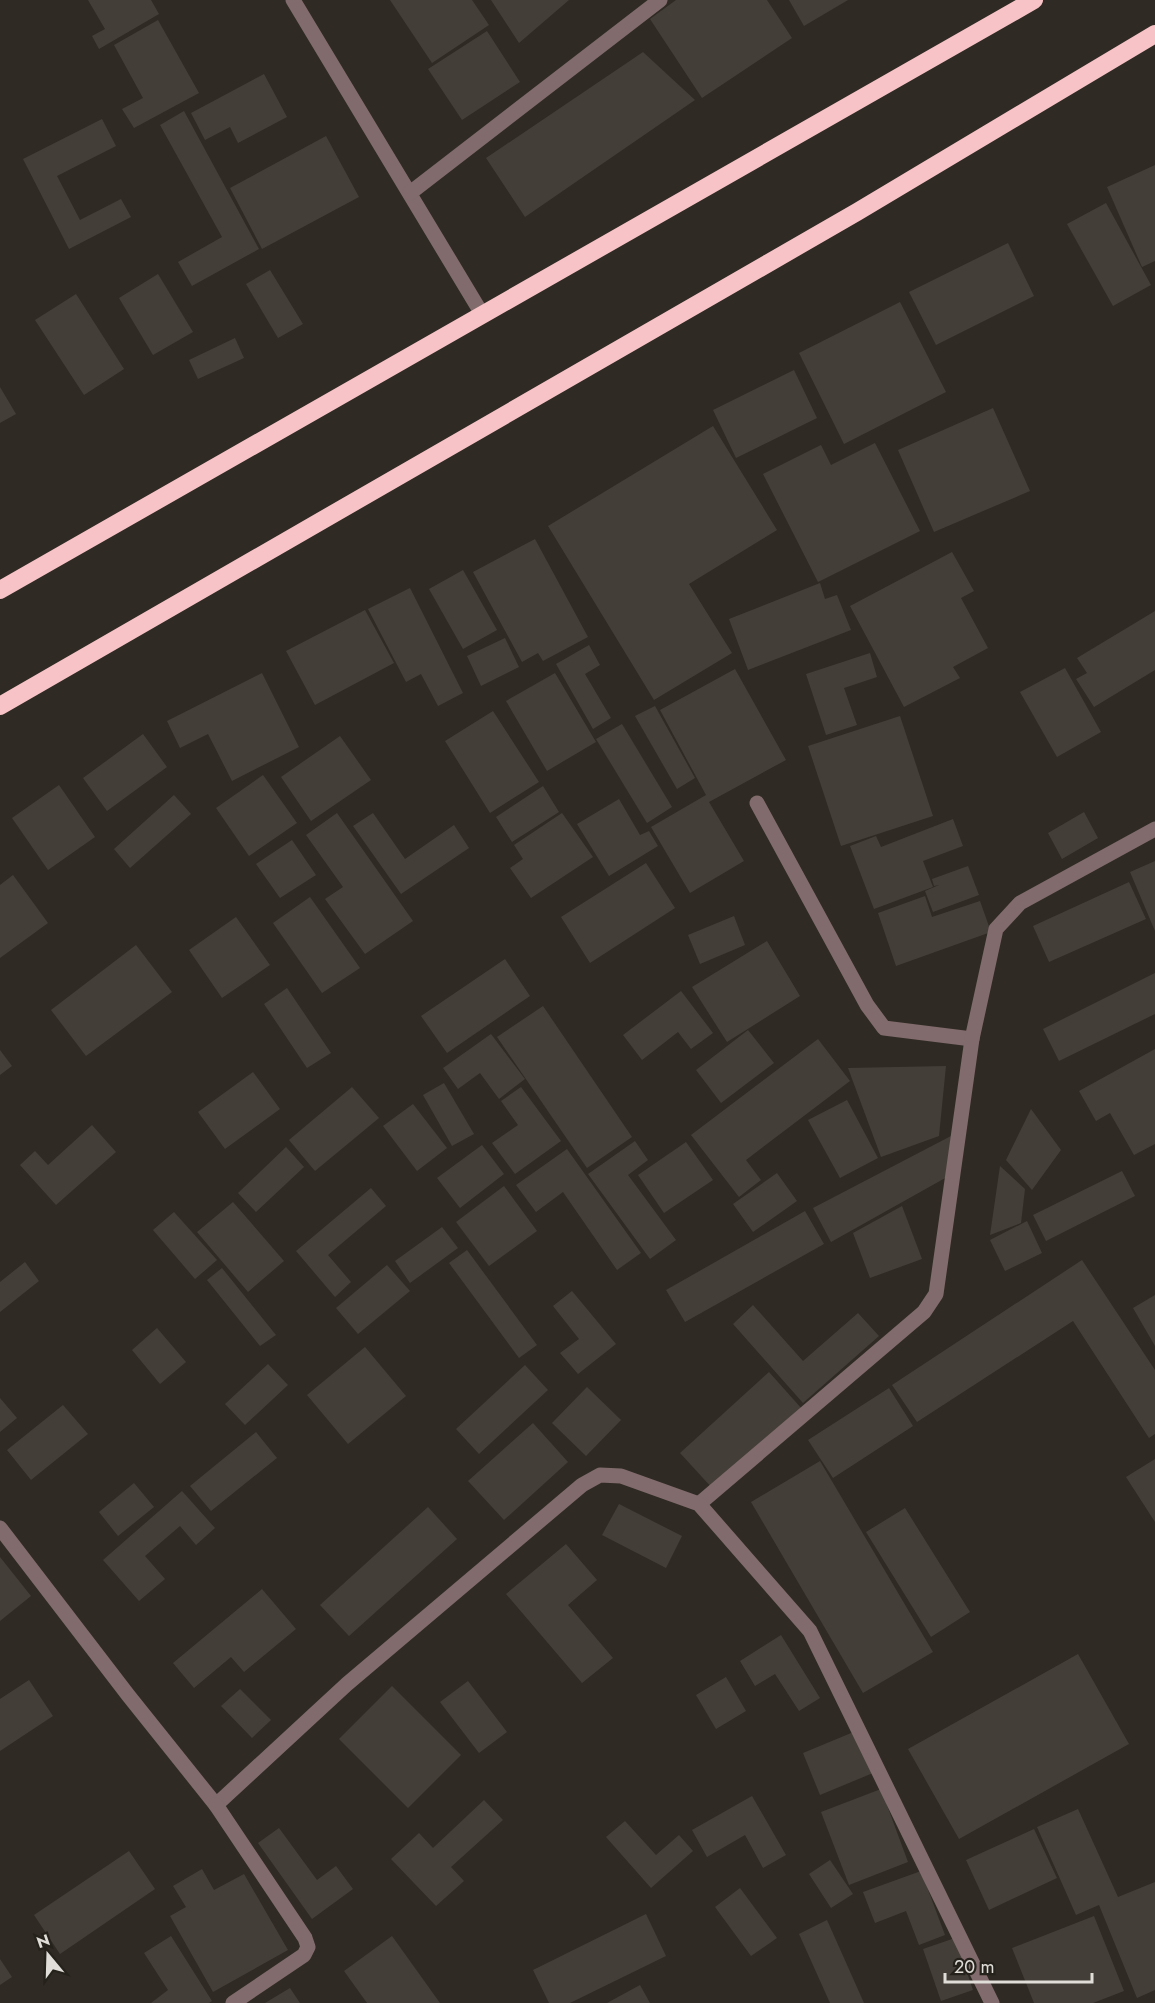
<svg xmlns="http://www.w3.org/2000/svg" width="1155" height="2003" font-family="Jost,sans-serif">
  <style>
    .building { fill: #443e38 }
    .lines { fill: none; stroke-linecap: round; stroke-linejoin: round }
    .minor { stroke: #816b6c; stroke-width: 15 }
    .highway { stroke: #f8c3c6; stroke-width: 18 }
  </style>
  <rect width="100%" height="100%" fill="#2f2a24"/>
  <g class="building">
    <polygon points="88,0 151,0 159,14 99,49 92,36 105,29"/>
    <polygon points="390,0 472,0 489,25 432,63"/>
    <polygon points="491,0 569,0 519,43"/>
    <polygon points="676,0 767,0 792,38 702,98 650,19"/>
    <polygon points="789,0 848,0 804,26"/>
    <polygon points="158,20 199,93 134,128 122,109 143,98 114,45"/>
    <polygon points="487,31 520,82 462,120 428,69"/>
    <polygon points="643,52 695,100 525,217 486,158"/>
    <polygon points="264,74 287,117 238,143 230,127 205,140 191,113"/>
    <polygon points="184,111 259,249 192,286 178,262 222,237 160,125"/>
    <polygon points="102,119 116,146 57,176 80,220 121,199 131,217 69,249 23,159"/>
    <polygon points="326,136 359,197 262,249 230,188"/>
    <polygon points="1155,165 1155,261 1142,267 1107,187"/>
    <polygon points="1106,203 1151,285 1113,306 1067,224"/>
    <polygon points="1008,243 1034,296 936,345 909,292"/>
    <polygon points="270,270 303,324 278,338 246,284"/>
    <polygon points="158,274 193,332 153,355 119,298"/>
    <polygon points="76,294 124,369 84,395 35,320"/>
    <polygon points="900,302 946,392 844,444 799,353"/>
    <polygon points="235,338 244,358 198,379 189,360"/>
    <polygon points="794,370 817,418 736,458 713,410"/>
    <polygon points="0,387 16,414 0,423"/>
    <polygon points="993,408 1030,491 934,532 898,450"/>
    <polygon points="713,426 777,530 689,584 732,653 654,700 548,526"/>
    <polygon points="875,443 920,531 818,582 763,474 821,445 831,465"/>
    <polygon points="535,539 588,637 543,661 538,653 522,662 473,572"/>
    <polygon points="952,552 974,591 961,598 988,648 953,667 960,678 904,707 850,606"/>
    <polygon points="463,570 497,630 463,649 429,589"/>
    <polygon points="820,583 825,599 837,595 851,630 748,670 729,619"/>
    <polygon points="410,588 463,693 438,706 421,674 406,682 368,609"/>
    <polygon points="365,610 394,663 315,705 286,651"/>
    <polygon points="1155,611 1155,670 1094,707 1076,679 1087,673 1077,658"/>
    <polygon points="505,638 519,667 481,686 467,656"/>
    <polygon points="589,645 600,665 585,674 611,718 593,729 556,664"/>
    <polygon points="870,653 877,677 844,688 857,725 826,735 806,674"/>
    <polygon points="1065,668 1101,732 1057,757 1020,692"/>
    <polygon points="735,669 786,760 709,802 744,861 690,893 651,827 706,795 660,710"/>
    <polygon points="262,673 299,747 232,781 208,734 180,748 167,721"/>
    <polygon points="555,673 596,742 547,771 506,701"/>
    <polygon points="655,706 695,778 677,789 635,716"/>
    <polygon points="493,711 539,782 490,813 445,741"/>
    <polygon points="900,716 933,816 841,846 808,746"/>
    <polygon points="622,724 672,807 647,823 596,739"/>
    <polygon points="143,734 167,767 107,811 83,778"/>
    <polygon points="340,736 371,780 311,821 281,777"/>
    <polygon points="263,775 297,823 249,856 216,808"/>
    <polygon points="59,785 95,837 48,870 12,818"/>
    <polygon points="543,786 559,812 512,842 496,817"/>
    <polygon points="174,795 191,814 130,868 114,849"/>
    <polygon points="619,799 640,835 649,831 658,846 609,876 577,824"/>
    <polygon points="1084,812 1098,838 1062,859 1048,833"/>
    <polygon points="337,813 413,921 365,954 325,899 343,887 306,835"/>
    <polygon points="373,813 405,859 454,825 469,848 401,894 353,826"/>
    <polygon points="562,813 593,857 531,898 510,868 523,859 514,845"/>
    <polygon points="953,819 963,846 923,861 933,887 874,909 850,846 876,836 881,847"/>
    <polygon points="292,840 316,875 280,898 256,864"/>
    <polygon points="1155,861 1155,931 1130,872"/>
    <polygon points="646,863 675,908 590,963 561,917"/>
    <polygon points="968,866 979,895 933,912 925,891 939,885 934,886 932,879"/>
    <polygon points="13,875 48,923 0,958 0,885"/>
    <polygon points="1129,882 1146,919 1049,962 1033,926"/>
    <polygon points="925,896 932,917 980,901 991,932 896,966 878,913"/>
    <polygon points="310,897 360,968 322,993 273,923"/>
    <polygon points="734,916 745,945 700,964 688,935"/>
    <polygon points="236,917 270,965 222,998 189,950"/>
    <polygon points="767,941 800,996 727,1042 692,987"/>
    <polygon points="136,945 172,992 86,1056 51,1010"/>
    <polygon points="505,959 530,996 447,1053 421,1016"/>
    <polygon points="1155,973 1155,1014 1059,1061 1043,1029"/>
    <polygon points="287,988 331,1053 307,1068 264,1004"/>
    <polygon points="681,991 713,1033 691,1049 678,1032 642,1060 623,1035"/>
    <polygon points="543,1006 632,1137 587,1168 497,1037"/>
    <polygon points="748,1030 774,1063 721,1103 696,1070"/>
    <polygon points="491,1034 525,1079 499,1099 480,1073 458,1089 443,1068"/>
    <polygon points="818,1039 850,1081 746,1160 761,1180 739,1197 691,1135"/>
    <polygon points="1155,1049 1155,1144 1134,1155 1110,1113 1096,1121 1079,1091"/>
    <polygon points="0,1050 12,1066 0,1075"/>
    <polygon points="946,1066 939,1136 881,1157 848,1068"/>
    <polygon points="253,1072 280,1109 225,1149 198,1112"/>
    <polygon points="444,1083 474,1134 452,1146 423,1095"/>
    <polygon points="352,1087 379,1118 315,1171 289,1140"/>
    <polygon points="521,1087 561,1141 515,1174 492,1143 518,1125 501,1101"/>
    <polygon points="847,1100 878,1158 840,1178 808,1120"/>
    <polygon points="413,1104 447,1148 417,1171 383,1126"/>
    <polygon points="1031,1109 1061,1150 1032,1190 1006,1160"/>
    <polygon points="92,1125 116,1152 56,1205 20,1165 35,1151 48,1165"/>
    <polygon points="951,1136 947,1177 831,1242 813,1208"/>
    <polygon points="635,1141 648,1160 628,1175 676,1240 650,1259 588,1174"/>
    <polygon points="686,1142 713,1180 664,1213 638,1175"/>
    <polygon points="482,1145 504,1174 460,1208 437,1178"/>
    <polygon points="286,1147 304,1167 256,1212 238,1193"/>
    <polygon points="567,1149 641,1253 617,1270 563,1192 536,1212 516,1185"/>
    <polygon points="1000,1166 1025,1189 1021,1223 990,1235"/>
    <polygon points="1122,1171 1135,1196 1046,1241 1033,1215"/>
    <polygon points="777,1173 797,1201 753,1232 733,1204"/>
    <polygon points="504,1186 537,1231 489,1266 456,1222"/>
    <polygon points="371,1188 386,1206 328,1255 351,1282 335,1297 296,1251"/>
    <polygon points="233,1202 284,1261 248,1292 197,1232"/>
    <polygon points="902,1206 922,1259 870,1278 853,1233"/>
    <polygon points="805,1211 824,1244 685,1322 666,1290"/>
    <polygon points="174,1212 217,1260 195,1279 153,1230"/>
    <polygon points="1027,1221 1042,1253 1005,1271 990,1240"/>
    <polygon points="442,1227 458,1248 410,1283 395,1261"/>
    <polygon points="467,1250 537,1345 519,1358 449,1263"/>
    <polygon points="1082,1260 1155,1370 1155,1434 1149,1438 1073,1321 917,1422 892,1385"/>
    <polygon points="25,1262 39,1281 0,1312 0,1282"/>
    <polygon points="387,1265 410,1291 358,1334 336,1308"/>
    <polygon points="222,1268 276,1335 260,1346 207,1280"/>
    <polygon points="572,1291 616,1344 578,1374 560,1353 579,1339 553,1306"/>
    <polygon points="1155,1295 1155,1346 1133,1308"/>
    <polygon points="753,1305 803,1361 858,1313 879,1336 803,1403 733,1324"/>
    <polygon points="157,1328 186,1362 160,1384 132,1350"/>
    <polygon points="365,1347 406,1396 348,1444 307,1395"/>
    <polygon points="268,1364 288,1385 245,1425 225,1404"/>
    <polygon points="525,1365 548,1390 479,1454 456,1429"/>
    <polygon points="769,1372 802,1409 713,1489 680,1453"/>
    <polygon points="587,1387 621,1420 586,1456 552,1423"/>
    <polygon points="889,1388 913,1426 833,1478 808,1440"/>
    <polygon points="0,1398 17,1418 0,1432"/>
    <polygon points="63,1405 88,1434 31,1480 7,1450"/>
    <polygon points="533,1423 568,1462 504,1520 468,1481"/>
    <polygon points="256,1432 277,1458 211,1511 190,1486"/>
    <polygon points="1155,1459 1155,1522 1126,1477"/>
    <polygon points="820,1461 933,1652 863,1693 751,1502"/>
    <polygon points="134,1483 154,1507 118,1536 99,1512"/>
    <polygon points="182,1491 215,1528 196,1545 180,1526 145,1556 165,1579 139,1601 103,1560"/>
    <polygon points="619,1504 682,1536 666,1568 602,1535"/>
    <polygon points="428,1507 457,1539 349,1636 320,1605"/>
    <polygon points="905,1508 970,1612 931,1637 866,1532"/>
    <polygon points="566,1544 597,1580 568,1605 613,1658 582,1683 506,1594"/>
    <polygon points="0,1557 31,1596 0,1621"/>
    <polygon points="262,1589 296,1629 244,1672 231,1657 194,1688 173,1663"/>
    <polygon points="781,1635 820,1698 799,1711 775,1674 755,1686 740,1661"/>
    <polygon points="1078,1654 1129,1744 959,1839 908,1749"/>
    <polygon points="726,1677 746,1711 716,1729 696,1695"/>
    <polygon points="29,1680 53,1716 0,1751 0,1699"/>
    <polygon points="468,1681 507,1732 479,1753 440,1702"/>
    <polygon points="392,1686 461,1755 408,1808 339,1739"/>
    <polygon points="240,1689 271,1720 252,1738 221,1706"/>
    <polygon points="856,1731 873,1773 820,1795 803,1753"/>
    <polygon points="881,1789 908,1862 849,1885 821,1812"/>
    <polygon points="752,1796 786,1855 763,1868 745,1835 707,1857 692,1830"/>
    <polygon points="484,1800 503,1820 451,1867 464,1881 436,1906 391,1859 419,1833 433,1848"/>
    <polygon points="1078,1809 1118,1897 1155,1882 1155,1990 1137,1998 1099,1905 1076,1915 1037,1827"/>
    <polygon points="625,1821 656,1855 679,1835 693,1851 651,1888 606,1837"/>
    <polygon points="279,1828 317,1880 336,1866 353,1889 312,1919 258,1843"/>
    <polygon points="1034,1829 1057,1878 989,1910 966,1860"/>
    <polygon points="129,1851 155,1889 60,1954 34,1915"/>
    <polygon points="830,1860 853,1894 831,1908 809,1874"/>
    <polygon points="202,1869 214,1890 244,1874 288,1950 213,1992 170,1916 186,1907 173,1886"/>
    <polygon points="921,1871 945,1935 919,1945 906,1911 875,1923 863,1892"/>
    <polygon points="740,1888 777,1938 751,1956 715,1907"/>
    <polygon points="646,1914 666,1956 570,2003 549,2003 533,1970"/>
    <polygon points="1094,1916 1124,1991 1093,2003 1034,2003 1012,1948"/>
    <polygon points="827,1920 864,2003 830,2003 799,1934"/>
    <polygon points="171,1936 212,2001 209,2003 151,2003 168,1990 144,1953"/>
    <polygon points="392,1936 440,2003 367,2003 344,1971"/>
    <polygon points="955,1938 973,1990 941,2001 923,1949"/>
    <polygon points="0,1959 12,1977 0,1985"/>
    <polygon points="640,1985 650,2003 607,2003"/>
    <polygon points="290,1988 300,2003 265,2003"/>
  </g>
  <g class="lines">
    <g class="minor">
      <polyline points="293,0 482,314"/>
      <polyline points="410,193 660,0"/>
      <polyline points="757,803 867,1005 884,1028 972,1039"/>
      <polyline points="699,1504 924,1312 936,1294 972,1039 996,929 1020,903 1155,829"/>
      <polyline points="0,1528 128,1695 216,1805 347,1684 582,1485 600,1475 621,1476 699,1504 810,1631 992,2003"/>
      <polyline points="216,1805 305,1938 308,1947 304,1955 233,2003"/>
    </g>
    <g class="highway">
      <polyline points="0,590 1034,0"/>
      <polyline points="0,706 857,212 1155,34"/>
    </g>
  </g>
  <g transform="translate(48 1955) rotate(341)" stroke="#25211b" stroke-width="4.5" paint-order="stroke">
  <path d="M0-4.5L10 22L0 15L-10 22Z" fill="#e0ddd8"/>
  <text y="-9" font-size="16" font-weight="bold" text-anchor="middle" fill="#e0ddd8">N</text>
  </g>
  <path d="M945 1973v9h147v-9" fill="none" stroke="#e0ddd8" stroke-width="3"/>
  <text x="954" y="1973" font-size="18" fill="#e0ddd8" stroke="#25211b" stroke-width="4.5" paint-order="stroke">20 m</text>
</svg>
